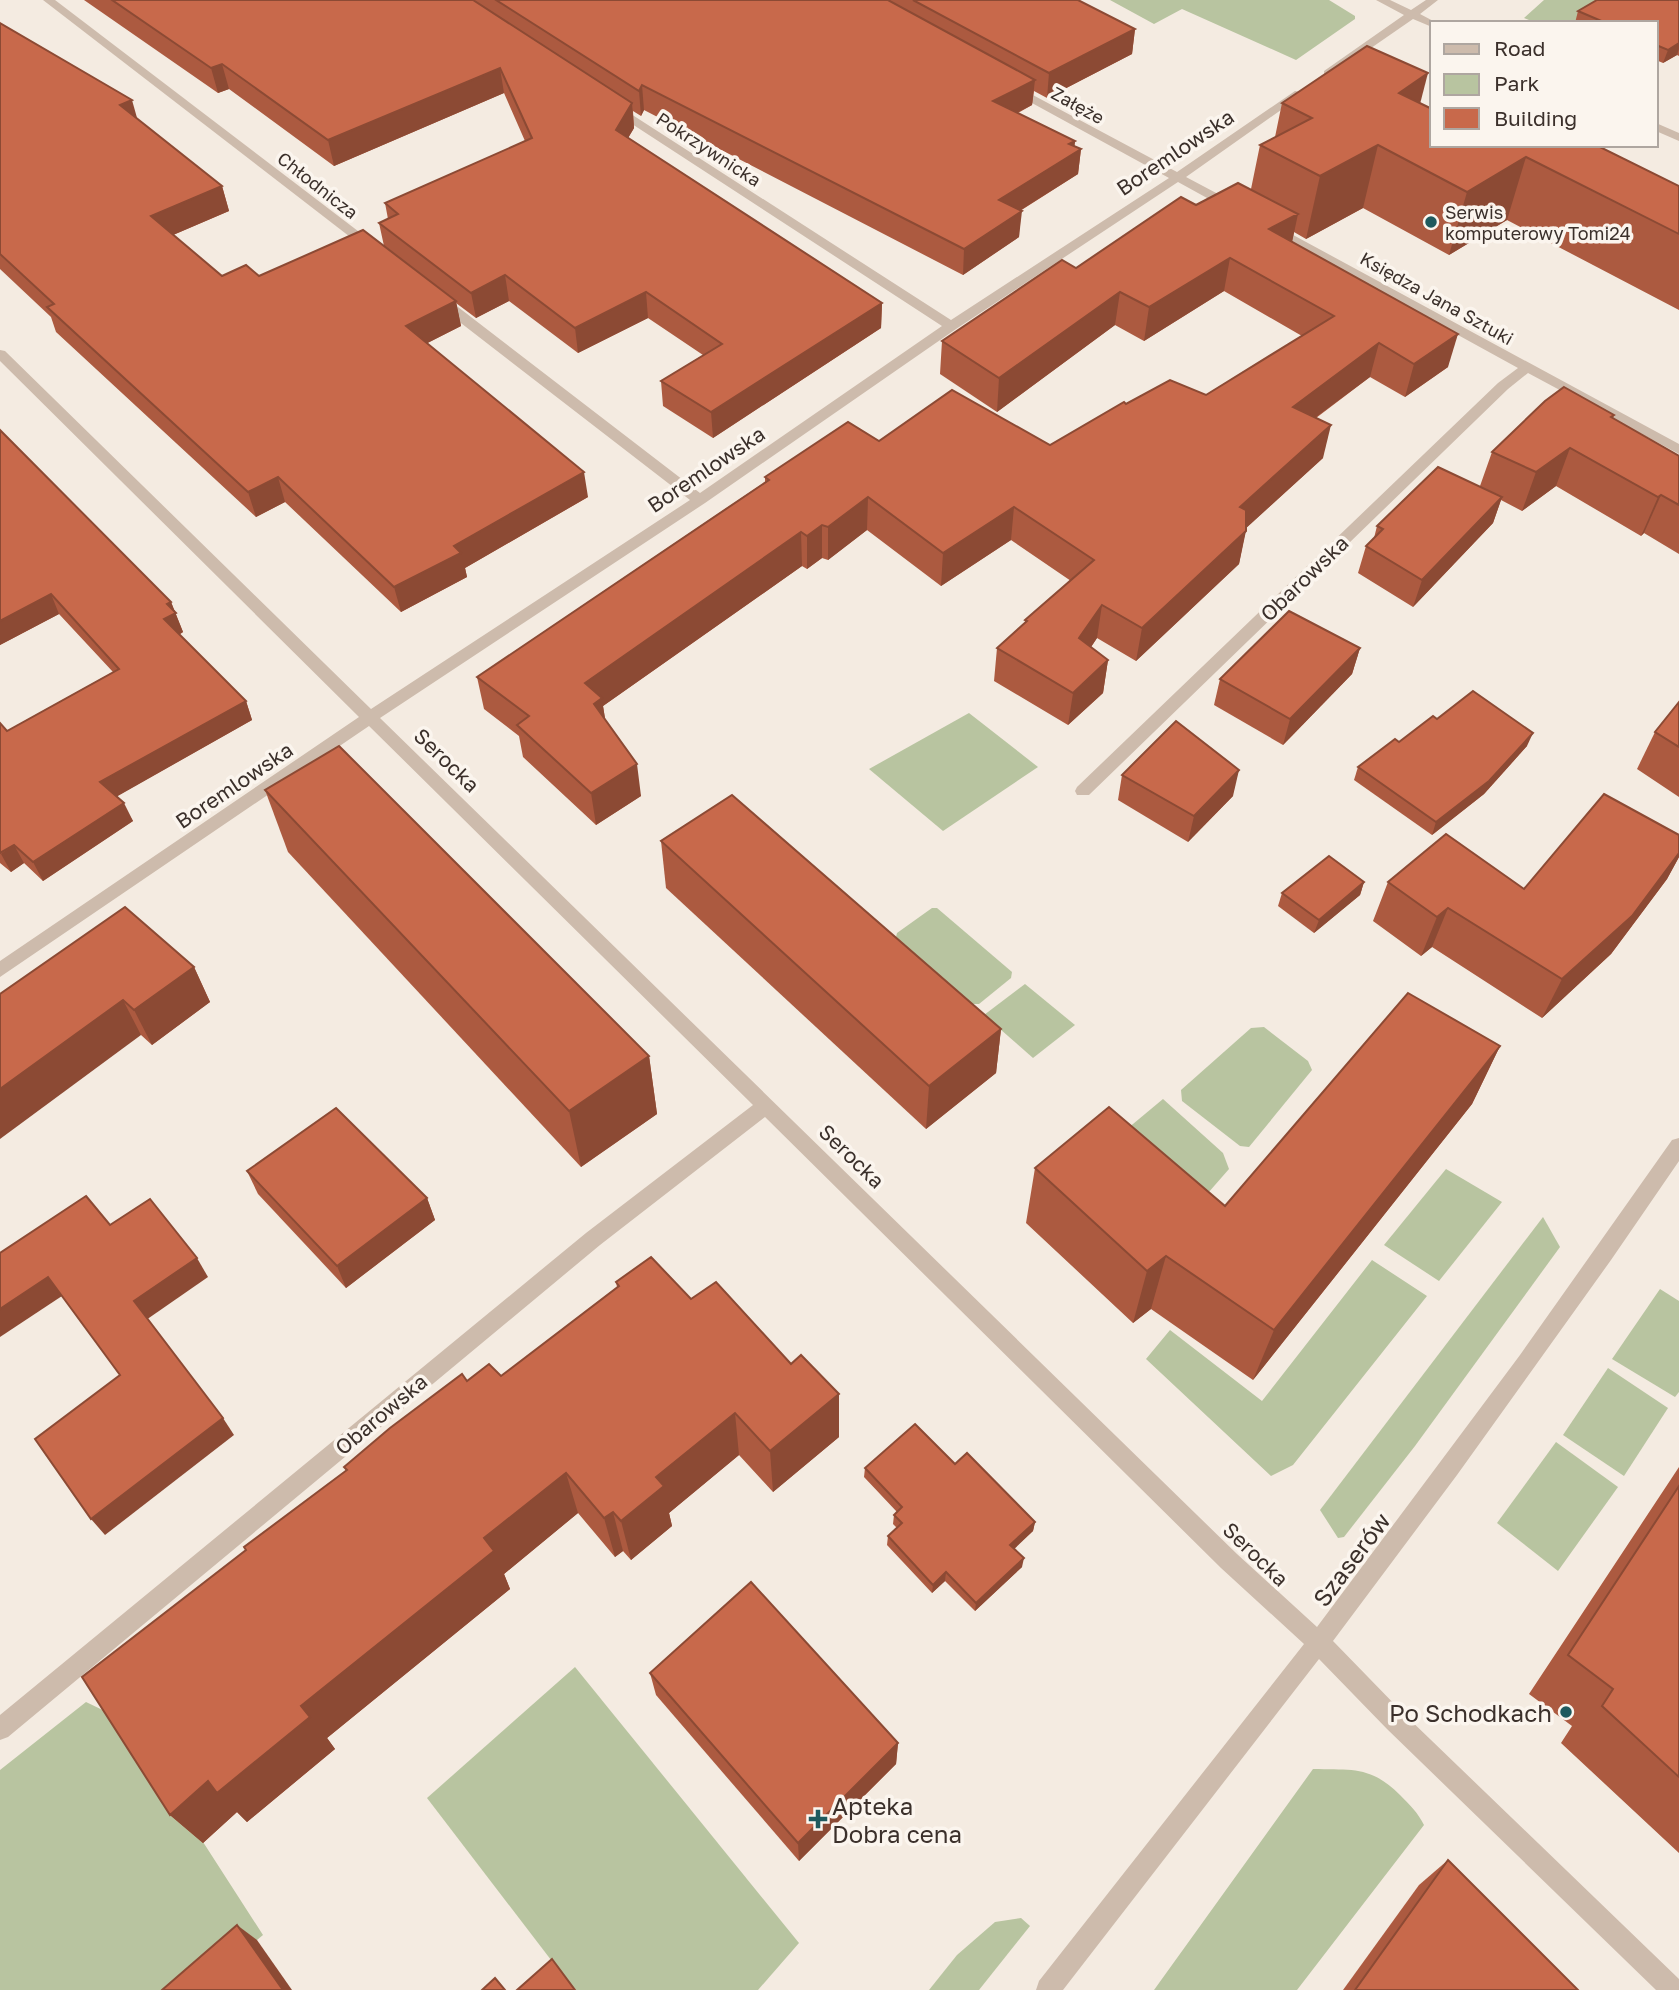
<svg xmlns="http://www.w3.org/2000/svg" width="1679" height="1990" font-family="'Golos Text',sans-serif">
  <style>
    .green { fill: #b8c4a0 }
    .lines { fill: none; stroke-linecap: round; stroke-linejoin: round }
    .minor { fill: #cdbbac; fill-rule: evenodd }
    .wall { fill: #ac5a40 }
    .shaded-wall { fill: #8c4a34 }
    .building { fill: #c8694b; stroke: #8c4a34; stroke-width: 2 }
    .poi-dot { fill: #1f5a5e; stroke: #fbf5ee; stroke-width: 2.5 }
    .labels { text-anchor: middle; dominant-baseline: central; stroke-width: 7; stroke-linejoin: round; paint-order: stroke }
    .far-street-label { font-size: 18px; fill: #3b302b; stroke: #fbf5ee }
    .far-poi-label { font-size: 18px; fill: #3b302b; stroke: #fbf5ee; text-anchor: start }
    .street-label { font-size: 21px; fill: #3b302b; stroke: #fbf5ee }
    .near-street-label { font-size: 24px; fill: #3b302b; stroke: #fbf5ee }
    .near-poi-label { font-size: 24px; fill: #3b302b; stroke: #fbf5ee; text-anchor: end }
  </style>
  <rect width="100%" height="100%" fill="#f4ebe1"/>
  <g class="green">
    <polygon points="1110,0 1329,0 1355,16 1355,19 1296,60 1182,9 1154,24"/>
    <polygon points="1544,0 1679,0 1656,23 1527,23 1529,20 1524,18"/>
    <polygon points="969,713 1038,767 943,831 869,769"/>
    <polygon points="932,908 937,908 1012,972 1011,978 979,1004 972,1004 896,937 897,933"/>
    <polygon points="1025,984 1075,1025 1033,1058 984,1015"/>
    <polygon points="1264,1027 1308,1061 1312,1070 1249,1147 1240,1146 1182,1101 1181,1090 1251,1028"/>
    <polygon points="1163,1099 1223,1153 1229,1169 1208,1193 1121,1134"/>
    <polygon points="1446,1169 1502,1202 1439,1281 1384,1245"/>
    <polygon points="1543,1217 1560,1247 1415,1446 1344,1537 1338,1538 1320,1510"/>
    <polygon points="1372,1260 1427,1296 1293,1465 1271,1476 1146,1359 1170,1330 1262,1401"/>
    <polygon points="1660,1289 1679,1301 1679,1392 1675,1397 1612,1359"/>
    <polygon points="1608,1368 1668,1408 1624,1476 1563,1435"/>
    <polygon points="1556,1442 1618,1487 1558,1571 1497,1523"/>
    <polygon points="575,1667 799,1943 758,1990 574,1990 427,1798"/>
    <polygon points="86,1702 113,1715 118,1710 263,1935 198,1990 0,1990 0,1770"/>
    <path d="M1313,1769C1353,1770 1371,1766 1400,1795C1410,1805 1418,1813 1424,1825L1297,1990H1154Z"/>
    <polygon points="1021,1918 1030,1926 979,1990 929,1990 957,1955 995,1922"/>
  </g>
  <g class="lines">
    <g class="minor">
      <polygon points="43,0 55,0 375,244 375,250 367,250"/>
      <polygon points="1376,0 1390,0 1411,10 1426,0 1438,0 1420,14 1437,23 1432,23 1432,27 1413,19 1332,75 1324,75 1324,71 1404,15"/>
      <polygon points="1008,86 1016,86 1177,172 1295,91 1305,93 1186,177 1235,203 1235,209 1227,209 1178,182 956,329 705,503 380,718 1237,1554 1317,1627 1520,1355 1672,1140 1679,1138 1679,1161 1611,1260 1457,1475 1333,1641 1403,1713 1679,1979 1679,1990 1656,1990 1387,1729 1319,1659 1063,1990 1036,1990 1039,1981 1304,1644 1221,1568 765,1117 600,1245 8,1737 0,1740 0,1715 586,1233 753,1105 369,726 0,977 0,961 359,717 0,361 0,350 5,351 371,709 690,500 435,303 435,297 445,297 700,493 942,326 609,109 609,105 617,105 951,320 1169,178 1008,90"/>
      <polygon points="1656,123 1679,133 1679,141 1656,131"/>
      <polygon points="1271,223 1679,444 1679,454 1528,373 1508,389 1089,795 1077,795 1075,791 1077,787 1498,383 1518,368 1267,230 1267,224"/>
    </g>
  </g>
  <g class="wall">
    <polygon points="84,0 1078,0 1135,29 1132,54 1047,98 1034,91 1032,105 1018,113 1075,141 1074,146 1081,149 1078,174 1020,211 1019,237 963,275 644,110 641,116 633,111 634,128 628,138 882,303 881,328 713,438 663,406 661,381 703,355 648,318 578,353 509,301 476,318 456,303 461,326 427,343 588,497 465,568 467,577 401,612 285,502 256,517 56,332 51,317 0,269 0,23 137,119 222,186 229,211 173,235 222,276 259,276 384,246 379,223 388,219 385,203 525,141 504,93 334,166 229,89 218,93"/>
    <polygon points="1679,0 1679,56 1677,55 1663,63 1656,60 1656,23 1575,23 1578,11"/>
    <polygon points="1282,103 1420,104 1432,145 1596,145 1679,186 1679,310 1507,220 1449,255 1363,208 1306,239 1294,232 1292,241 1448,367 1405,397 1370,377 1316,418 1323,458 1246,528 1239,564 1136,661 1097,638 1091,647 1108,660 1103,693 1068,725 994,681 997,648 1025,623 1025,620 1071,581 1011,540 941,586 867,530 828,560 822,558 807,569 802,566 603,706 605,719 641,796 596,825 523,757 519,736 484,709 477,677 765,482 765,477 879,441 1050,445 1126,404 1206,395 1302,336 1224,291 1144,341 1115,325 997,412 940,374 942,341 1076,268 1196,205 1251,189 1260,145 1275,137"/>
    <polygon points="1614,415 1613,419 1679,456 1679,554 1644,533 1641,536 1556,486 1522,511 1501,500 1493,523 1413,607 1358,573 1366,546 1374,538 1377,526 1480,486 1492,452"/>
    <polygon points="0,430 171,602 183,632 179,635 246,701 252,720 117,796 133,821 43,881 24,863 11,872 0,863 0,723 7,731 113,672 59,614 0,645"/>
    <polygon points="1360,648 1352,674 1283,745 1214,705 1220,679"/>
    <polygon points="1679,702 1679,797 1637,769 1655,732"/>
    <polygon points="1437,719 1527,746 1484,794 1432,835 1354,780 1358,767"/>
    <polygon points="1122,775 1233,796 1188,842 1118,800"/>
    <polygon points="265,790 649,1056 657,1114 581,1167 288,852"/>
    <polygon points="1679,835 1679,857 1667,879 1611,954 1542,1018 1432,947 1421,956 1373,921 1388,882 1524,889"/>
    <polygon points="661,841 1001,1029 996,1073 926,1129 666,888"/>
    <polygon points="1364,882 1360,895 1314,933 1278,906 1282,893"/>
    <polygon points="194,967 210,1002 152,1045 141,1035 0,994"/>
    <polygon points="1500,1046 1472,1104 1253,1380 1151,1309 1133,1323 1026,1223 1035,1168 1225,1206"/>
    <polygon points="247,1171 427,1198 435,1220 346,1288 258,1194"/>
    <polygon points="616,1282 691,1299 839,1437 773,1492 739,1455 669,1513 672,1526 631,1560 623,1551 615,1557 578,1513 504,1574 510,1589 327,1738 335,1749 247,1822 237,1812 203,1843 170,1815 246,1550 346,1471 344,1467 467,1381 501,1376 617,1287"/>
    <polygon points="955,1464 1035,1522 1033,1531 1014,1548 1022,1567 975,1611 945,1581 932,1593 887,1545 888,1536 897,1528 893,1524 894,1515 897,1512 864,1477 865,1468"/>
    <polygon points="1679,1467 1679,1853 1561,1743 1572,1726 1529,1694"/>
    <polygon points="650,1673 898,1743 896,1764 799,1861 656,1695"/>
    <polygon points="1448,1860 1578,1990 1343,1990 1419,1885"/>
  </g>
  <g class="shaded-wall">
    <polygon points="1135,29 1132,54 1047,98 1049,73"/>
    <polygon points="1679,43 1679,49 1677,55 1663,63 1668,50"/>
    <polygon points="222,64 229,89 218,93 211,68"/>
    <polygon points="500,68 504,93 334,166 328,140"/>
    <polygon points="1428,73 1412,135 1399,93"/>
    <polygon points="1035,80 1032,105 991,126 993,101"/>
    <polygon points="642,85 644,110 641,116 639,91"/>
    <polygon points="132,100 139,125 120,105"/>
    <polygon points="632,103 634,128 618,155 616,130"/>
    <polygon points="1075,141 1074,153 1081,149 1078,174 997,225 999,200 1069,144"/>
    <polygon points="1378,145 1363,208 1306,239 1320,176"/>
    <polygon points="1526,157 1507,220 1449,255 1467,192"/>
    <polygon points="222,186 229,211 159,241 151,216"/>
    <polygon points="1022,211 1019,237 963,275 964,249"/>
    <polygon points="1298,214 1291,247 1269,229"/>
    <polygon points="1230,258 1224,291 1144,341 1149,307"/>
    <polygon points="505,275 509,301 476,318 471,293"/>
    <polygon points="646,292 648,318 578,353 575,328"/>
    <polygon points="1120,292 1115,325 997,412 999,378"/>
    <polygon points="456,301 461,326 412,351 406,326"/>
    <polygon points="882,303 881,328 713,438 711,412"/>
    <polygon points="1458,334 1448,367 1405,397 1414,364"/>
    <polygon points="1379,343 1370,377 1285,440 1293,407"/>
    <polygon points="1331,425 1323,458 1233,540 1240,507"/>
    <polygon points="1570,448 1556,486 1522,511 1536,472"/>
    <polygon points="584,472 588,497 465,568 467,577 401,612 394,587 454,546"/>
    <polygon points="278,477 285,502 256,517 248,492"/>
    <polygon points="1661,495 1644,533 1641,536 1658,497"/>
    <polygon points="868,497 867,530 828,560 828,527"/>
    <polygon points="1502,497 1493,523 1413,607 1422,580"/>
    <polygon points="1014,507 1011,540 941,586 943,553"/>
    <polygon points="822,525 822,558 807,569 807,536"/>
    <polygon points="1246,531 1239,564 1136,661 1142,628"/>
    <polygon points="801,532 802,566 603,706 607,730 585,683"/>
    <polygon points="51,594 59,614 0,645 0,621"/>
    <polygon points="171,602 183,632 171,639 164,619 167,604"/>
    <polygon points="1102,605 1097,638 1075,671 1079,638"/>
    <polygon points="1360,648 1352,674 1283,745 1290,719"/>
    <polygon points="1108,660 1103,693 1068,725 1073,693"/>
    <polygon points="246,701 252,720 109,801 100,782"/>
    <polygon points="1533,733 1527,746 1484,794 1432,835 1436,822"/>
    <polygon points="637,764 641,796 596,825 591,793"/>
    <polygon points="1239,770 1233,796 1188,842 1194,816"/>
    <polygon points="124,803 133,821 43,881 33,862"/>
    <polygon points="14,845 24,863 11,872 1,854"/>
    <polygon points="1679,853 1679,857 1667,879 1611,954 1542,1018 1562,979"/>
    <polygon points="1364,882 1360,895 1314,933 1319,920"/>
    <polygon points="1448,908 1432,947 1421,956 1437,917"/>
    <polygon points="194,967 210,1002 152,1045 134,1010"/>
    <polygon points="123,1000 141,1035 0,1139 0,1089"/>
    <polygon points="1001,1029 996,1073 926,1129 929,1086"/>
    <polygon points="1500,1046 1472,1104 1253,1380 1274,1330"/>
    <polygon points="649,1056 657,1114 581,1167 569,1111"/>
    <polygon points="427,1198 435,1220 346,1288 337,1266"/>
    <polygon points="1166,1256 1151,1309 1133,1323 1147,1271"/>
    <polygon points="197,1258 208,1277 146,1320 134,1301"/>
    <polygon points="48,1277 62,1296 0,1337 0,1309"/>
    <polygon points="839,1394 839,1437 773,1492 770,1451"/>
    <polygon points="735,1413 739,1455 669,1513 672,1526 631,1560 621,1521 656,1477"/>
    <polygon points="223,1418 234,1435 105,1535 91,1519"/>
    <polygon points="566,1473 578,1513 504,1574 510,1589 327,1738 335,1749 247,1822 237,1812 203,1843 170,1815 208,1781 301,1706 484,1538"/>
    <polygon points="613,1512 623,1551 615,1557 604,1518"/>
    <polygon points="1035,1522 1033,1531 1009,1554 1010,1545"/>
    <polygon points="1024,1558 1022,1567 975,1611 976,1603"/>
    <polygon points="946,1572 945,1581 932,1593 933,1585"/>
    <polygon points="898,1743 896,1764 799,1861 798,1843"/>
    <polygon points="237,1925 257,1940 292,1990 283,1990"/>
  </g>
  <g class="building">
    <polygon points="112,0 473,0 632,103 616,130 882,303 711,412 661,381 722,344 646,292 575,328 505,275 471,293 379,223 398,214 385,203 532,138 500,68 328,140 222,64 211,68"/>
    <polygon points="496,0 888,0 1035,80 993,101 1075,141 1069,144 1081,149 999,200 1022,211 964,249 642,85 639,91"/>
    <polygon points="913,0 1078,0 1135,29 1049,73"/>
    <polygon points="1597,0 1679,0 1679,43 1668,50 1656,45 1656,23 1606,23 1578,11"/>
    <polygon points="0,23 132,100 120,105 222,186 151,216 222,276 246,265 259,276 363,230 456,301 406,326 584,472 454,546 461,553 394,587 278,477 248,492 47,307 54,304 0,254"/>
    <polygon points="1367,46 1428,73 1399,93 1432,109 1432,145 1596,145 1679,186 1679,234 1526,157 1467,192 1378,145 1320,176 1260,145 1312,118 1282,103"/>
    <polygon points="1238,183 1298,214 1269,229 1458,334 1414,364 1379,343 1293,407 1331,425 1240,507 1246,510 1246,531 1142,628 1102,605 1079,638 1108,660 1073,693 997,648 1027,621 1025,620 1094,560 1014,507 943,553 868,497 828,527 822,525 807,536 801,532 585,683 602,698 594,704 637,764 591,793 517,725 529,716 477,677 769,480 765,477 848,422 879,441 952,390 1050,445 1124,402 1126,404 1170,380 1206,395 1334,316 1230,258 1149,307 1120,292 999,378 942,341 1062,260 1076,268 1181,197 1196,205"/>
    <polygon points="1564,387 1614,415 1611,417 1679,456 1679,505 1661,495 1658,497 1570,448 1536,472 1492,452 1545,401"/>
    <polygon points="0,430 171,602 167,604 176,613 164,619 246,701 100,782 124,803 33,862 14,845 0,853 0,723 7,731 119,669 51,594 0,621"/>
    <polygon points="1438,467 1502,497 1422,580 1366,546 1383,529 1377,526"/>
    <polygon points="1289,611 1360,648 1290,719 1220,679"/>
    <polygon points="1473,691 1533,733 1489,781 1436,822 1358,767 1395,739 1399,742 1433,716 1437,719"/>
    <polygon points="1679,702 1679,747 1655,732"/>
    <polygon points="1176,721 1239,770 1194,816 1122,775"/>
    <polygon points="339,746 649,1056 569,1111 265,790"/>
    <polygon points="1604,794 1679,835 1679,853 1632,916 1562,979 1448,908 1437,917 1388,882 1446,834 1524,889"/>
    <polygon points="732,795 1001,1029 929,1086 661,841"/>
    <polygon points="1329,856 1364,882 1319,920 1282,893"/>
    <polygon points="125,907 194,967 134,1010 123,1000 0,1089 0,994"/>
    <polygon points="1408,993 1500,1046 1274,1330 1166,1256 1147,1271 1035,1168 1109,1107 1225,1206"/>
    <polygon points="336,1108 427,1198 337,1266 247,1171"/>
    <polygon points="86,1196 110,1225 150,1199 197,1258 134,1301 223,1418 91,1519 35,1439 120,1375 48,1277 0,1309 0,1253"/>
    <polygon points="651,1257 691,1299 716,1282 791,1364 801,1355 839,1394 770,1451 735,1413 656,1477 664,1486 621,1521 613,1512 604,1518 566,1473 484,1538 494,1551 301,1706 310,1717 217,1793 208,1781 170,1815 82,1677 246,1550 244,1547 347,1470 344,1467 390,1428 462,1374 467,1381 489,1364 501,1376 619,1286 616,1282"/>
    <polygon points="915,1424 955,1464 967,1453 1035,1522 1010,1545 1024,1558 976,1603 946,1572 933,1585 888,1536 902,1523 894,1515 902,1507 865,1468"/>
    <polygon points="1679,1486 1679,1777 1602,1706 1613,1689 1568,1655"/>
    <polygon points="751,1582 898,1743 798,1843 650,1673"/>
    <polygon points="1448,1860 1578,1990 1355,1990"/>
    <polygon points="237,1925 283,1990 162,1990"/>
    <polygon points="552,1959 575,1990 517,1990"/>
    <polygon points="495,1978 505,1990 482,1990"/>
  </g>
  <g class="poi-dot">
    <circle cx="1431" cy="222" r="7"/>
    <circle cx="1566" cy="1712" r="7"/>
    <path d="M814.5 1808.5h7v7h7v7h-7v7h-7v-7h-7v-7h7z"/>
  </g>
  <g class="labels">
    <g class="far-street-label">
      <text transform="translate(1078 105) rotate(29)">Załęże</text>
      <text transform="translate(709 149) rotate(33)">Pokrzywnicka</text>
      <text transform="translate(318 185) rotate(38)">Chłodnicza</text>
      <text transform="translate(1437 298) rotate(29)">Księdza Jana Sztuki</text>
    </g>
    <g class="far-poi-label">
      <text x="1445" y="212">Serwis<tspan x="1445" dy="21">komputerowy Tomi24</tspan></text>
    </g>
    <g class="street-label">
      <text transform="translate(1175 152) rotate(-34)">Boremlowska</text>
      <text transform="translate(706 469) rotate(-34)">Boremlowska</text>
      <text transform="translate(1304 578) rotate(-44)">Obarowska</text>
      <text transform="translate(447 760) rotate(44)">Serocka</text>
      <text transform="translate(234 785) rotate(-34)">Boremlowska</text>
      <text transform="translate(852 1156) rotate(44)">Serocka</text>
      <text transform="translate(381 1414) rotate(-40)">Obarowska</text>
      <text transform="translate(1256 1554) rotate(44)">Serocka</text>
    </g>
    <g class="near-street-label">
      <text transform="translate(1351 1559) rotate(-53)">Szaserów</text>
    </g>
    <g class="near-poi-label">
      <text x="1552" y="1712">Po Schodkach</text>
      <text x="832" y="1805" text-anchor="start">Apteka<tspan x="832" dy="28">Dobra cena</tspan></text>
    </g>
  </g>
  <rect x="1430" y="21" width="228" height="126" fill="#fbf5ee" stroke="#aea6a0" stroke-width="2"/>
  <rect x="1444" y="44" width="35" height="10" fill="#cdbbac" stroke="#aea6a0" stroke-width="2"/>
  <text x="1494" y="56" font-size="21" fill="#3b302b">Road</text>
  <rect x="1444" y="74" width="35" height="21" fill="#b8c4a0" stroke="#aea6a0" stroke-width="2"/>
  <text x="1494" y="91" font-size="21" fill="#3b302b">Park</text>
  <rect x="1444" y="108" width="35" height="21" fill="#c8694b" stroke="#aea6a0" stroke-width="2"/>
  <text x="1494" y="126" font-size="21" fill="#3b302b">Building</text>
</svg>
